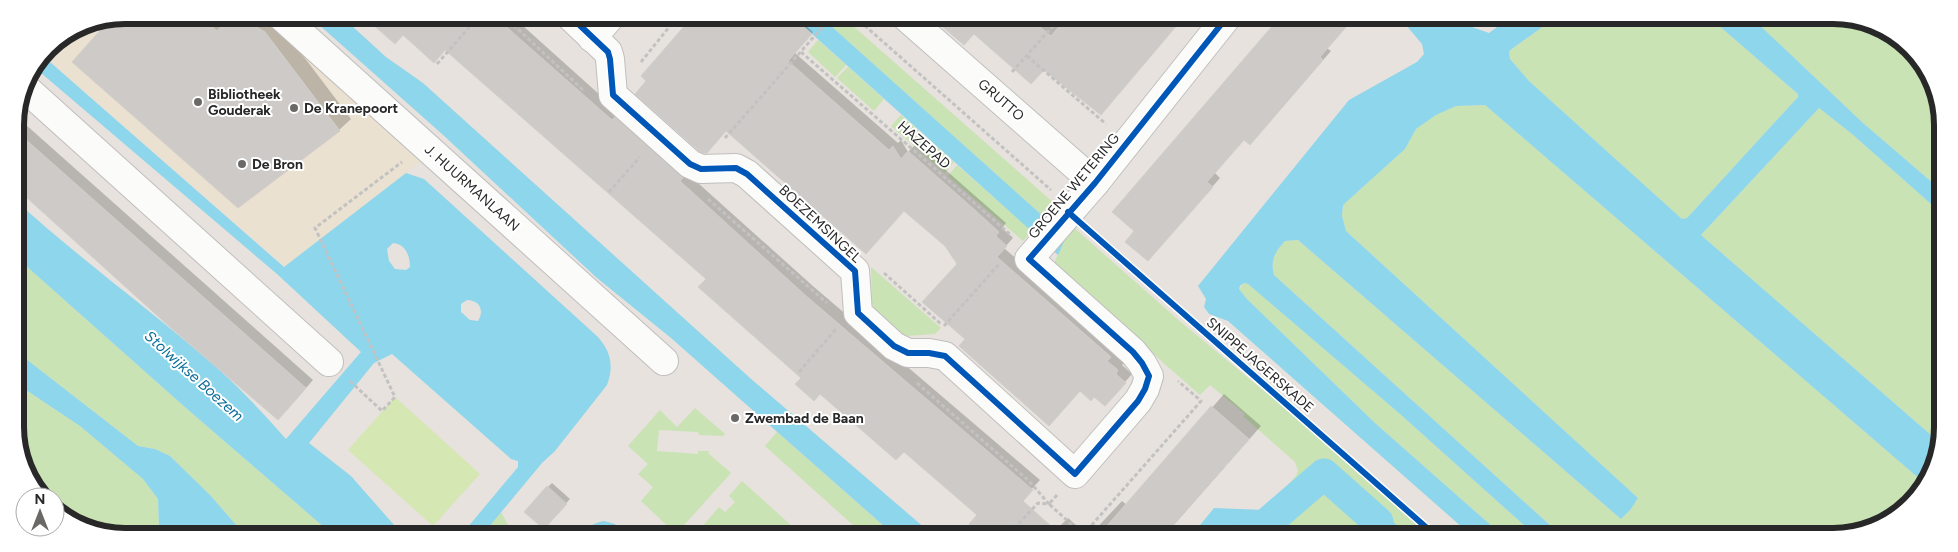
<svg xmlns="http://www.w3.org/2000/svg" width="1958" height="552" font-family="Figtree,sans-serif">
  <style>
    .education { fill: #eae1d1 }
    .green { fill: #c9e3b4 }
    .pitch { fill: #d5e7b2 }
    .water { fill: #8ed6eb; fill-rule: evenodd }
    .shadow { fill: #0003 }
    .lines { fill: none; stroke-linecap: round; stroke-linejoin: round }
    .canal { stroke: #8ed6eb; stroke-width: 31 }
    .building { fill: #cecac7; stroke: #d2cec9 }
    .minor-casing { stroke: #c0bebf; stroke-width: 30 }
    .path { stroke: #c3c2c2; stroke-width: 3; stroke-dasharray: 4 2.5; stroke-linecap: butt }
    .minor { stroke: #fbfbfa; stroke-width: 28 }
    .cycleway-casing { stroke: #fff; stroke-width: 9 }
    .cycleway { stroke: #0057b8; stroke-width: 6 }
    .poi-dot { fill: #6b6967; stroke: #fff; stroke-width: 2 }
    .labels { text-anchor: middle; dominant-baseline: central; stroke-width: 4; stroke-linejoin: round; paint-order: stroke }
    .poi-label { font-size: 14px; font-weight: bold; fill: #282828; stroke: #fff; text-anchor: start }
    .street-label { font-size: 14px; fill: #282828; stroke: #fff }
    .water-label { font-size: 15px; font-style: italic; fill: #0a6d9a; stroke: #fff }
    .rim { fill: none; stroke: #282828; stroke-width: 6 }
  </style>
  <rect width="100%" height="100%" fill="#e7e2dd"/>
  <polygon class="education" points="125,15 257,15 424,159 285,267 42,55 47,47 83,23"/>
  <g class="green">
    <polygon points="839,17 843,17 1055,204 1044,217 830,25"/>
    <polygon points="1555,18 1710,18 1798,94 1798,97 1687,218 1682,219 1529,81 1510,59 1509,51"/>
    <polygon points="1752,18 1861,19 1916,52 1941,104 1941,190 1863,123"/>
    <polygon points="818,40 846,65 835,77 808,52"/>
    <polygon points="848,67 884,99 874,111 837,78"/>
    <path d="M1485,105L1922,481L1900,514L1840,537L1678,536L1671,530L1662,527L1657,536H1562L1274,275C1270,260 1275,252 1285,241L1298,240L1621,519L1631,509L1638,498L1346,231L1342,216L1343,205L1405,149L1416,129L1436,115L1456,106Z"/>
    <polygon points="1819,108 1852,134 1940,212 1939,442 1701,235"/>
    <polygon points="901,115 954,162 945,173 891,126"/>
    <polygon points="957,165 1032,231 1023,241 948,176"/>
    <polygon points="1071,225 1183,324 1440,536 1409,536 1353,487 1338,504 1373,536 1257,536 1264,510 1296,476 1298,471 1295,462 1243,416 1245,414 1210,385 1200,395 1060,272 1055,265 1055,261"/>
    <polygon points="16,257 186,408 332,534 244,534 210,495 170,456 155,449 138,446 17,352"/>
    <polygon points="871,267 941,328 935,334 905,336 901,333 874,308 872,302"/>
    <polygon points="1244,283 1248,284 1400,414 1536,536 1503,536 1375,423 1247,299 1239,289"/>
    <polygon points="17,384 80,426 143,479 158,499 159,529 164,533 97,533 55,509 55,497 43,497 17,448"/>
    <polygon points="695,408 725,434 723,436 699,435 698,432 659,430 657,451 698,454 698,451 710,451 708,453 731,473 676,534 641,501 653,487 638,474 648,464 628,446 660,410 677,427"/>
    <polygon points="777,432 894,535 864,535 765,446"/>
    <polygon points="742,481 793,527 786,535 695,535 719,507 725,512 735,502 729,496"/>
    <polygon points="501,512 513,534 483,534"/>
  </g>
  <polygon class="pitch" points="395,397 480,474 433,526 348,450"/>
  <g class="water">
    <polygon points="308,15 340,15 386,57 423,83 750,378 933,535 894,535 671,338 597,278 442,134"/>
    <polygon points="792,16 820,16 1044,217 1067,235 1058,255"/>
    <path d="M1400,18H1460L1472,27L1489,33L1509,18H1555L1509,51L1510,59L1529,81L1682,219L1687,218L1798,97V94L1710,18H1752L1863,123L1941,190L1940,212L1852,134L1819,108L1701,235L1939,442V455L1922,481L1485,105L1456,106L1436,115L1416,129L1405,149L1343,205L1342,216L1346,231L1638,498L1631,509L1621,519L1298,240L1285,241C1275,252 1270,260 1274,275L1562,536H1536L1400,414L1248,284L1244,283L1240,286L1239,289L1247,299L1375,423L1503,536H1472L1228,321L1209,314L1204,307L1206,299L1198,286L1349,100L1417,62L1424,54L1422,44Z"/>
    <path d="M42,55L284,267L406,173L424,179L598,337C611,352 614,366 607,385L555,451L542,463L483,534H462L518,467V461L511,459L392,354L374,363L309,443L351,476L402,534H332L186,408L16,257V201C80,259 149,309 214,365C240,388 263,413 286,439L361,352L277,274L34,67ZM393,243C405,244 410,255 410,267L406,270L395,269L389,261L387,249ZM467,300C479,300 485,310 478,321L470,320L461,312V304Z"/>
    <polygon points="17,352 138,446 155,449 170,456 210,495 244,534 164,533 159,529 158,499 143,479 80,426 17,384"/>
    <polygon points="1353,486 1409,536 1373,536 1338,504"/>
    <polygon points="1214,508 1264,510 1257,536 1192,535"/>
    <path d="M604,521L615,524L624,534H583C588,526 594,523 604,521Z"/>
    <polygon points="1661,526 1671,530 1678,536 1657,536"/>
  </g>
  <g class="shadow">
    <polygon points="125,15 224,15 229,20 233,15 268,15 276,20 351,119 339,130 74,62 113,17"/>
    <polygon points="365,16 512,16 814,287 1040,480 989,535 983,535 970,524 979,515 904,451 803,377 707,279 446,49 404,34 395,43"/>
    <polygon points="695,16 795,16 813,32 795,53 898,143 901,140 908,152 916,144 1006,223 1002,228 1013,238 1004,248 1118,348 1125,362 1122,365 1132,374 1112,397 1095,396 967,339 959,264 942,242 904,210 727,130"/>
    <polygon points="938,17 1183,17 1045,68 974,33 936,19"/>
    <polygon points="1281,17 1353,18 1327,48 1331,51 1258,135 1244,139 1215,173 1220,178 1156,251"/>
    <polygon points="16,116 313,380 286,411 172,327 16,186"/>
    <polygon points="1224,394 1261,426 1165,535 1090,535 1122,501 1127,505"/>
    <polygon points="552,483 570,499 544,527 548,487"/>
    <polygon points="1068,518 1087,535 1051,535"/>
  </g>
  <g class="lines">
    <polyline class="canal" points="1247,536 1259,530 1324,474 1378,522"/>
  </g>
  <g class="building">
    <polygon points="125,15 199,15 217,31 231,15 236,15 265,32 340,131 238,208 72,62 111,18"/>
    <polygon points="363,16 494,16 612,120 615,117 683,178 680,181 805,295 1033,490 1023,501 1061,535 981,535 969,524 977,515 904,452 896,460 820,394 814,401 795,384 801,378 698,287 706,279 445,50 434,63 403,35 395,44"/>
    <polygon points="693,16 791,16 812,34 788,61 889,150 893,146 901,159 908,151 975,210 999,232 996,236 1007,246 997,257 1111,357 1107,361 1118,370 1116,374 1126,383 1105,406 1094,397 1091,401 1080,391 1049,426 959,346 965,339 922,302 957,264 945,246 904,211 866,254 726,131 707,153 704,153 699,151 635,94 646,81 641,76"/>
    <polygon points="931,17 1028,17 1051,36 1067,17 1184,17 1101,115 1044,70 1031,84 974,34 964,45"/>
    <polygon points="1280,17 1354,18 1320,57 1323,60 1250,145 1244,140 1207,182 1213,187 1148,261 1125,242 1134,231 1112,212"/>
    <polygon points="15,130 306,388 278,420 171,328 16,188"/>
    <polygon points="1211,406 1249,439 1164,535 1099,535"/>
    <polygon points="547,486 567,504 544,529 524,512"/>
  </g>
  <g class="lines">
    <g class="minor-casing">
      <g id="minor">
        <polyline points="280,15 664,361"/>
        <polyline points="570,16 608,52 610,59 613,95 690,164 701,169 736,168 747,174 855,271 858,313 894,346 908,353 929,353 945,356 1075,474 1138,401 1145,389 1149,376 1142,363 1133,352 1029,259 1095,183 1227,17"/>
        <polyline points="906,17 1095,183"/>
        <polyline points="592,38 611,16"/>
        <polyline points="23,86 329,362"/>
      </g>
    </g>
    <g class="path">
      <polyline points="504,16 583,90"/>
      <polyline points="855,17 1051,190"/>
      <polyline points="801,52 1012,236"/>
      <polyline points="1027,56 1106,124"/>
      <polyline points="641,62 678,16"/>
      <polyline points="437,64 479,16"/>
      <polyline points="1012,72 1061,17"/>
      <polyline points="725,138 832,16"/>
      <polyline points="609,192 640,157"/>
      <polyline points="708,199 827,303"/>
      <polyline points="884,273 941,324"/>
      <polyline points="944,326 1000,263"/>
      <polyline points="799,372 836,329"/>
      <polyline points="350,381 382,411 395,397 315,228 402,162"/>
      <polyline points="917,383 1029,481 1049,504 1038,503 1008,535"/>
      <polyline points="1057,495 1049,504 1083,535"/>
      <polyline points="1083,535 1201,401 1178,381"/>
    </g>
    <use href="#minor" class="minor"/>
    <g class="cycleway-casing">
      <g id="cycleway">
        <polyline points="570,16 608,52 610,59 613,95 690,164 701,169 736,168 747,174 855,271 858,313 894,346 908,353 929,353 945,356 1075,474 1138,401 1145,389 1149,376 1142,363 1133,352 1029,259 1095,183 1227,17"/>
        <polyline points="1068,212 1436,536"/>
      </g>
    </g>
    <use href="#cycleway" class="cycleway"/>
  </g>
  <g class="poi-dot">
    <circle cx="198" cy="102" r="5"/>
    <circle cx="294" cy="108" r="5"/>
    <circle cx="242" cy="164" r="5"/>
    <circle cx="735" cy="418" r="5"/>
  </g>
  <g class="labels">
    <g class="poi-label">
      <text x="208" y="94">Bibliotheek<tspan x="208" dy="16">Gouderak</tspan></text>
      <text x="304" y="108">De Kranepoort</text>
      <text x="252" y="164">De Bron</text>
      <text x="745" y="418">Zwembad de Baan</text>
    </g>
    <g class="street-label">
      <text transform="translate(1001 100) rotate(41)">GRUTTO</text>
      <text transform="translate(924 145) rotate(41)">HAZEPAD</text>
      <text transform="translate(1074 186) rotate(-50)">GROENE WETERING</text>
      <text transform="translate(472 188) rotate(42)">J. HUURMANLAAN</text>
      <text transform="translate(820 224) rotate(43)">BOEZEMSINGEL</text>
      <text transform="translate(1260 365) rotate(41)">SNIPPEJAGERSKADE</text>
    </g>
    <g class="water-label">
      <text transform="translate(194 376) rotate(42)">Stolwijkse Boezem</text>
    </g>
  </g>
  <path d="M0 0H1958V552H0ZM125 24H1833A101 101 0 0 1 1934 125V427A101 101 0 0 1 1833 528H125A101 101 0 0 1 24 427V125A101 101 0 0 1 125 24Z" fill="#fff" fill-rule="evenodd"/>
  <path class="rim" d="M125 24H1833A101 101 0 0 1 1934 125V427A101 101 0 0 1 1833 528H125A101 101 0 0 1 24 427V125A101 101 0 0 1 125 24Z"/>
  <g transform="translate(40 512)"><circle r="24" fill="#ffffff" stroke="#a9a9a9"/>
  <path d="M0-4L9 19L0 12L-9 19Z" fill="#6b6967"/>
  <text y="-8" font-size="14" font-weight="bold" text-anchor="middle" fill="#282828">N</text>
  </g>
</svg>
